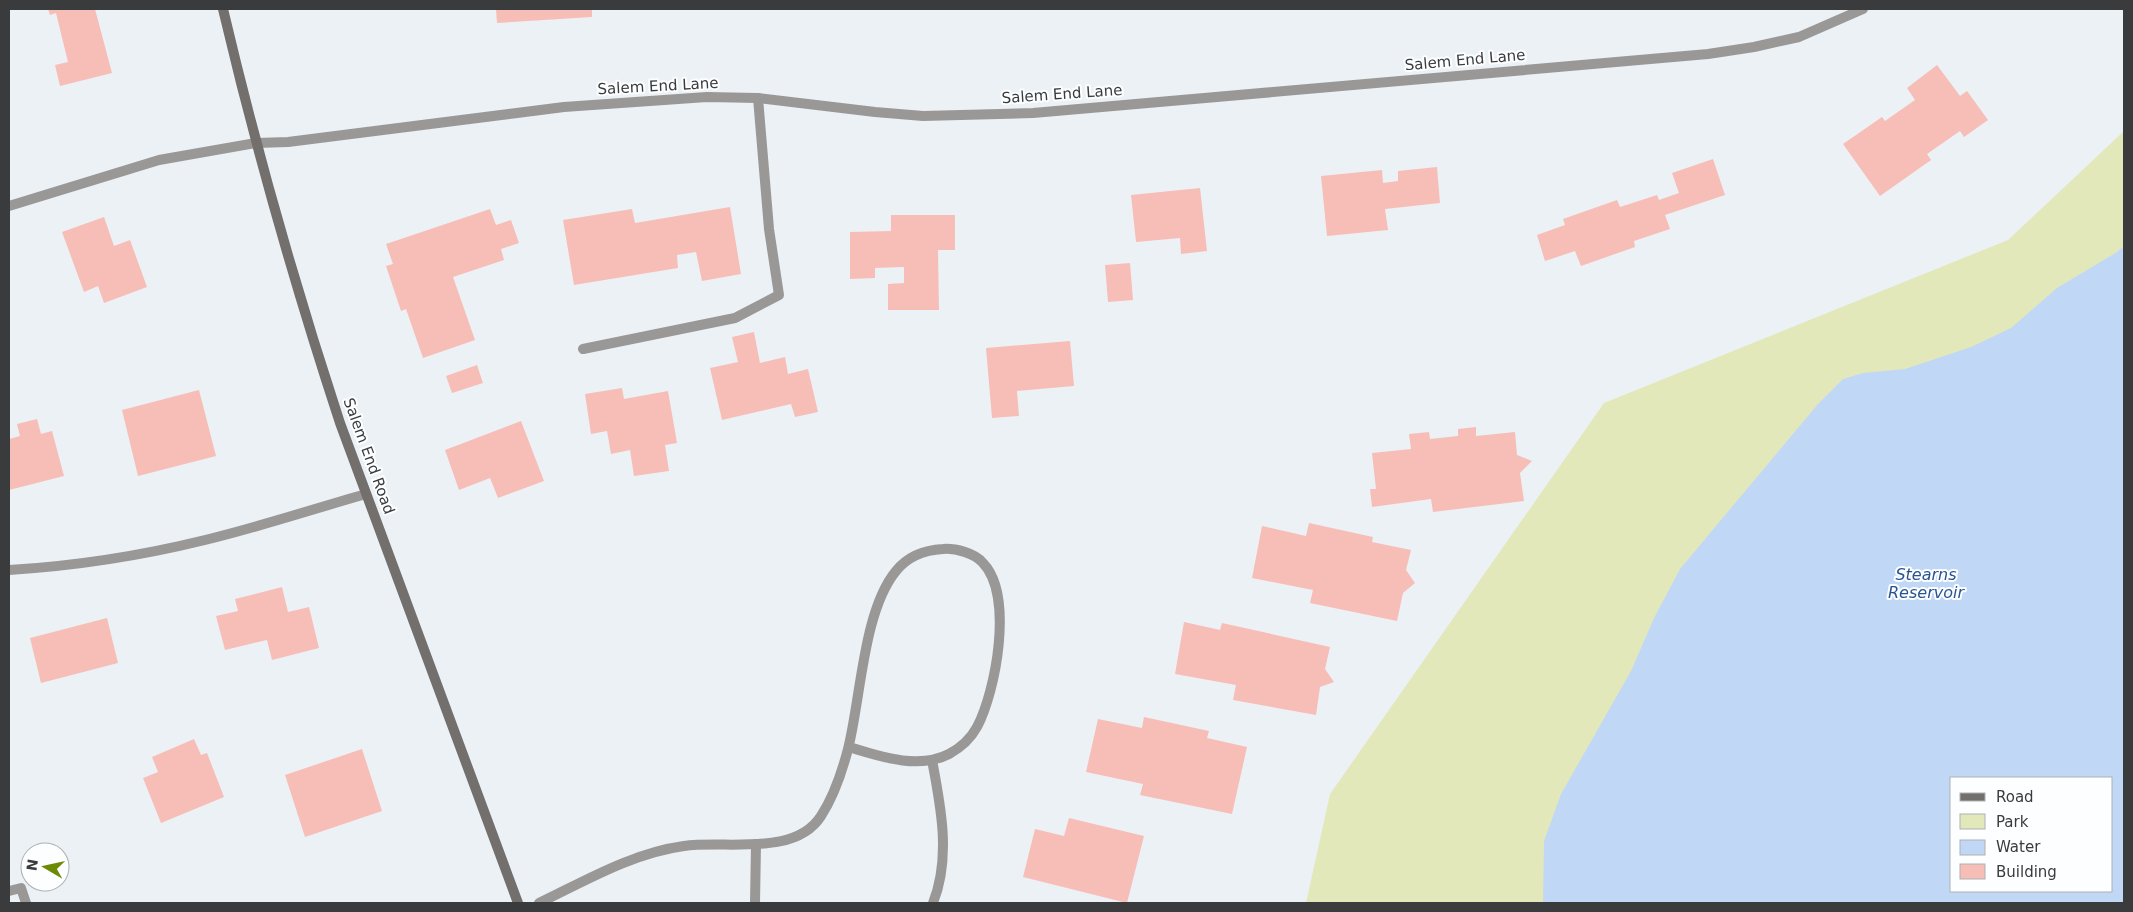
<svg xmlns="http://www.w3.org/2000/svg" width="2133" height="912" font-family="'DejaVu Sans',sans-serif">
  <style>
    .green { fill: #e3e8bb; fill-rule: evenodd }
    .water { fill: #c1d7f6; fill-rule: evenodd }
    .building { fill: #f7beb7 }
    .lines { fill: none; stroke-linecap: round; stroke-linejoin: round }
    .lane { stroke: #9a9896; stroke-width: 10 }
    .street { stroke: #9a9896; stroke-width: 10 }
    .secondary { stroke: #726f6c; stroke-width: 10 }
    .labels { text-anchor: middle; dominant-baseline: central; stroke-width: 4; stroke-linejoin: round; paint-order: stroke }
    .street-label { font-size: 15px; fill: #393b3d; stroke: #fdfeff }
    .water-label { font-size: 16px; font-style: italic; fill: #295493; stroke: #fdfeff }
  </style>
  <rect width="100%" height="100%" fill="#ecf1f6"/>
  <path class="green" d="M2124,131V903H1306L1330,794L1604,403L2008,240ZM1952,778H2112V891H1952Z"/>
  <path class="water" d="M2124,246V903H1543L1544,841L1561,794L1631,671L1654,618L1680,569L1818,404L1843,379L1863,373L1905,369L1971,347L2011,328L2057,288L2117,252ZM1952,778H2112V891H1952Z"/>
  <g class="building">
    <polygon points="48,9 95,9 112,73 60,86 55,65 68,62 56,13 50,15"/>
    <polygon points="496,9 592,9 592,17 497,23"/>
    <polygon points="1937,65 1960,96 1967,91 1988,120 1964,137 1960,131 1927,154 1931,160 1880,196 1843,144 1882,117 1885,121 1915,100 1907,88"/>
    <polygon points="1713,159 1725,195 1665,215 1670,229 1634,241 1635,247 1581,266 1575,251 1545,261 1537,235 1565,225 1563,219 1617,200 1620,207 1657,195 1659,200 1679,193 1672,173"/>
    <polygon points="1437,167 1440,203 1385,209 1388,230 1327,236 1321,176 1382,170 1383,183 1398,181 1398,171"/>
    <polygon points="1200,188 1207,251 1181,254 1180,238 1136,242 1131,195"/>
    <polygon points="730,207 741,274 702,281 696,252 677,255 678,268 574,285 563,220 632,209 635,223"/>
    <polygon points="490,209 496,225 511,220 519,243 501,249 504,260 453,277 475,340 423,358 406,309 401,311 386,266 393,264 386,244"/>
    <polygon points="891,215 955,215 955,250 938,250 939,310 888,310 888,284 904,283 904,267 875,268 875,278 850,279 850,232 891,231"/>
    <polygon points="104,217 114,246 130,240 147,287 104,303 98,286 84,292 62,232"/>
    <polygon points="1130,263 1133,300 1108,302 1105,265"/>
    <polygon points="754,332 760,363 785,357 788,374 808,369 818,412 795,417 791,404 722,420 710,368 738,362 732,337"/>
    <polygon points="1070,341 1074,386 1017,391 1019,416 992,418 986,348"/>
    <polygon points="477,365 483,383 452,393 446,376"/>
    <polygon points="622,388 624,399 668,391 677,443 665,445 669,471 634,476 630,450 611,454 607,431 591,434 585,394"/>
    <polygon points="199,390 216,456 138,476 122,410"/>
    <polygon points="37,419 41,434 52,431 64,476 9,490 9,439 20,436 17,424"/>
    <polygon points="521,421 544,481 498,498 490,478 459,490 445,450"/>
    <polygon points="1476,427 1476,436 1515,432 1517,455 1532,461 1520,473 1524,501 1433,512 1431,499 1372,507 1370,489 1376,489 1372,453 1411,449 1409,434 1429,432 1430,439 1458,436 1458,429"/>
    <polygon points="1309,523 1373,537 1372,542 1411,550 1406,570 1415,583 1403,593 1397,621 1310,603 1313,590 1252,578 1262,526 1306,536"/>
    <polygon points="282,587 288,612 309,607 319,648 272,660 267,640 225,650 216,616 238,611 235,599"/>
    <polygon points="107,618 118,663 41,683 30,638"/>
    <polygon points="1184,622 1220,630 1222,623 1330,647 1325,669 1334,682 1320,687 1316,715 1233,700 1236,685 1175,674"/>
    <polygon points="1144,717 1209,731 1207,738 1247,747 1232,814 1140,795 1143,784 1086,772 1098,719 1142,728"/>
    <polygon points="194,739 201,755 207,753 224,797 161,823 143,778 158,772 152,757"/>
    <polygon points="362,749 382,811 305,837 285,775"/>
    <polygon points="1069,818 1144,836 1127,903 1023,877 1035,829 1064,836"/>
  </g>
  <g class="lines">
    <g class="lane">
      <polyline points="9,206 159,160 256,143"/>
      <polyline points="583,349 735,318 779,295 769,229 758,98"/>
      <path d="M9,570C75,566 140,556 205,540C259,527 313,509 366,494"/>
      <path d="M932,760C941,807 951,858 933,903"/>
      <polyline points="9,891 21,888 26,903"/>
      <path d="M539,903C585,881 632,853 684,846C726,840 795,857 821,816C834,796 842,772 848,749C861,698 863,611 896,571C908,556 924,550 943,549C955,548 975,553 983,563C1014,595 996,691 977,727C971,738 960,748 949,754C918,770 879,756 849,747"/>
      <polyline points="755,903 756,844"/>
    </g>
    <polyline class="street" points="256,143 288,142 564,107 707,97 758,98 875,112 923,116 1033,113 1708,54 1754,47 1799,37 1863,9"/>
    <path class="secondary" d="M223,9C256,149 295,286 340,423L518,903"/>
  </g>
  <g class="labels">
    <g class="street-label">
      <text transform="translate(1465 60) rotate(-5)">Salem End Lane</text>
      <text transform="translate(658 86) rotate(-3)">Salem End Lane</text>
      <text transform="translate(1062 94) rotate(-4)">Salem End Lane</text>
      <text transform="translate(369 456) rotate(70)">Salem End Road</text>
    </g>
    <g class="water-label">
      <text x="1926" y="574">Stearns<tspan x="1926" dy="18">Reservoir</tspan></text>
    </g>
  </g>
  <rect width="2133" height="912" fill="none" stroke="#393b3d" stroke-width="20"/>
  <rect x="1950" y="777" width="162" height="115" fill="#fdfeff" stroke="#afb0b1"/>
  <rect x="1960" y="793" width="25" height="8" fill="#726f6c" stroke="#afb0b1"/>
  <text x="1996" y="802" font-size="15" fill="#393b3d">Road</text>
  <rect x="1960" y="814" width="25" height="15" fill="#e3e8bb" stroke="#afb0b1"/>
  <text x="1996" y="827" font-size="15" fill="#393b3d">Park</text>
  <rect x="1960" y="840" width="25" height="15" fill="#c1d7f6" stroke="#afb0b1"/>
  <text x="1996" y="852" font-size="15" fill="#393b3d">Water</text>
  <rect x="1960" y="864" width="25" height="15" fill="#f7beb7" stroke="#afb0b1"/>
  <text x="1996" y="877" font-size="15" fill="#393b3d">Building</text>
  <g transform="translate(45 867) rotate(279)"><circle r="24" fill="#fdfeff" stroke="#afb0b1"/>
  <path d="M0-4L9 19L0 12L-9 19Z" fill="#6c8a04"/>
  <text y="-8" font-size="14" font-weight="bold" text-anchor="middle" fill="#393b3d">N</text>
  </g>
</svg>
